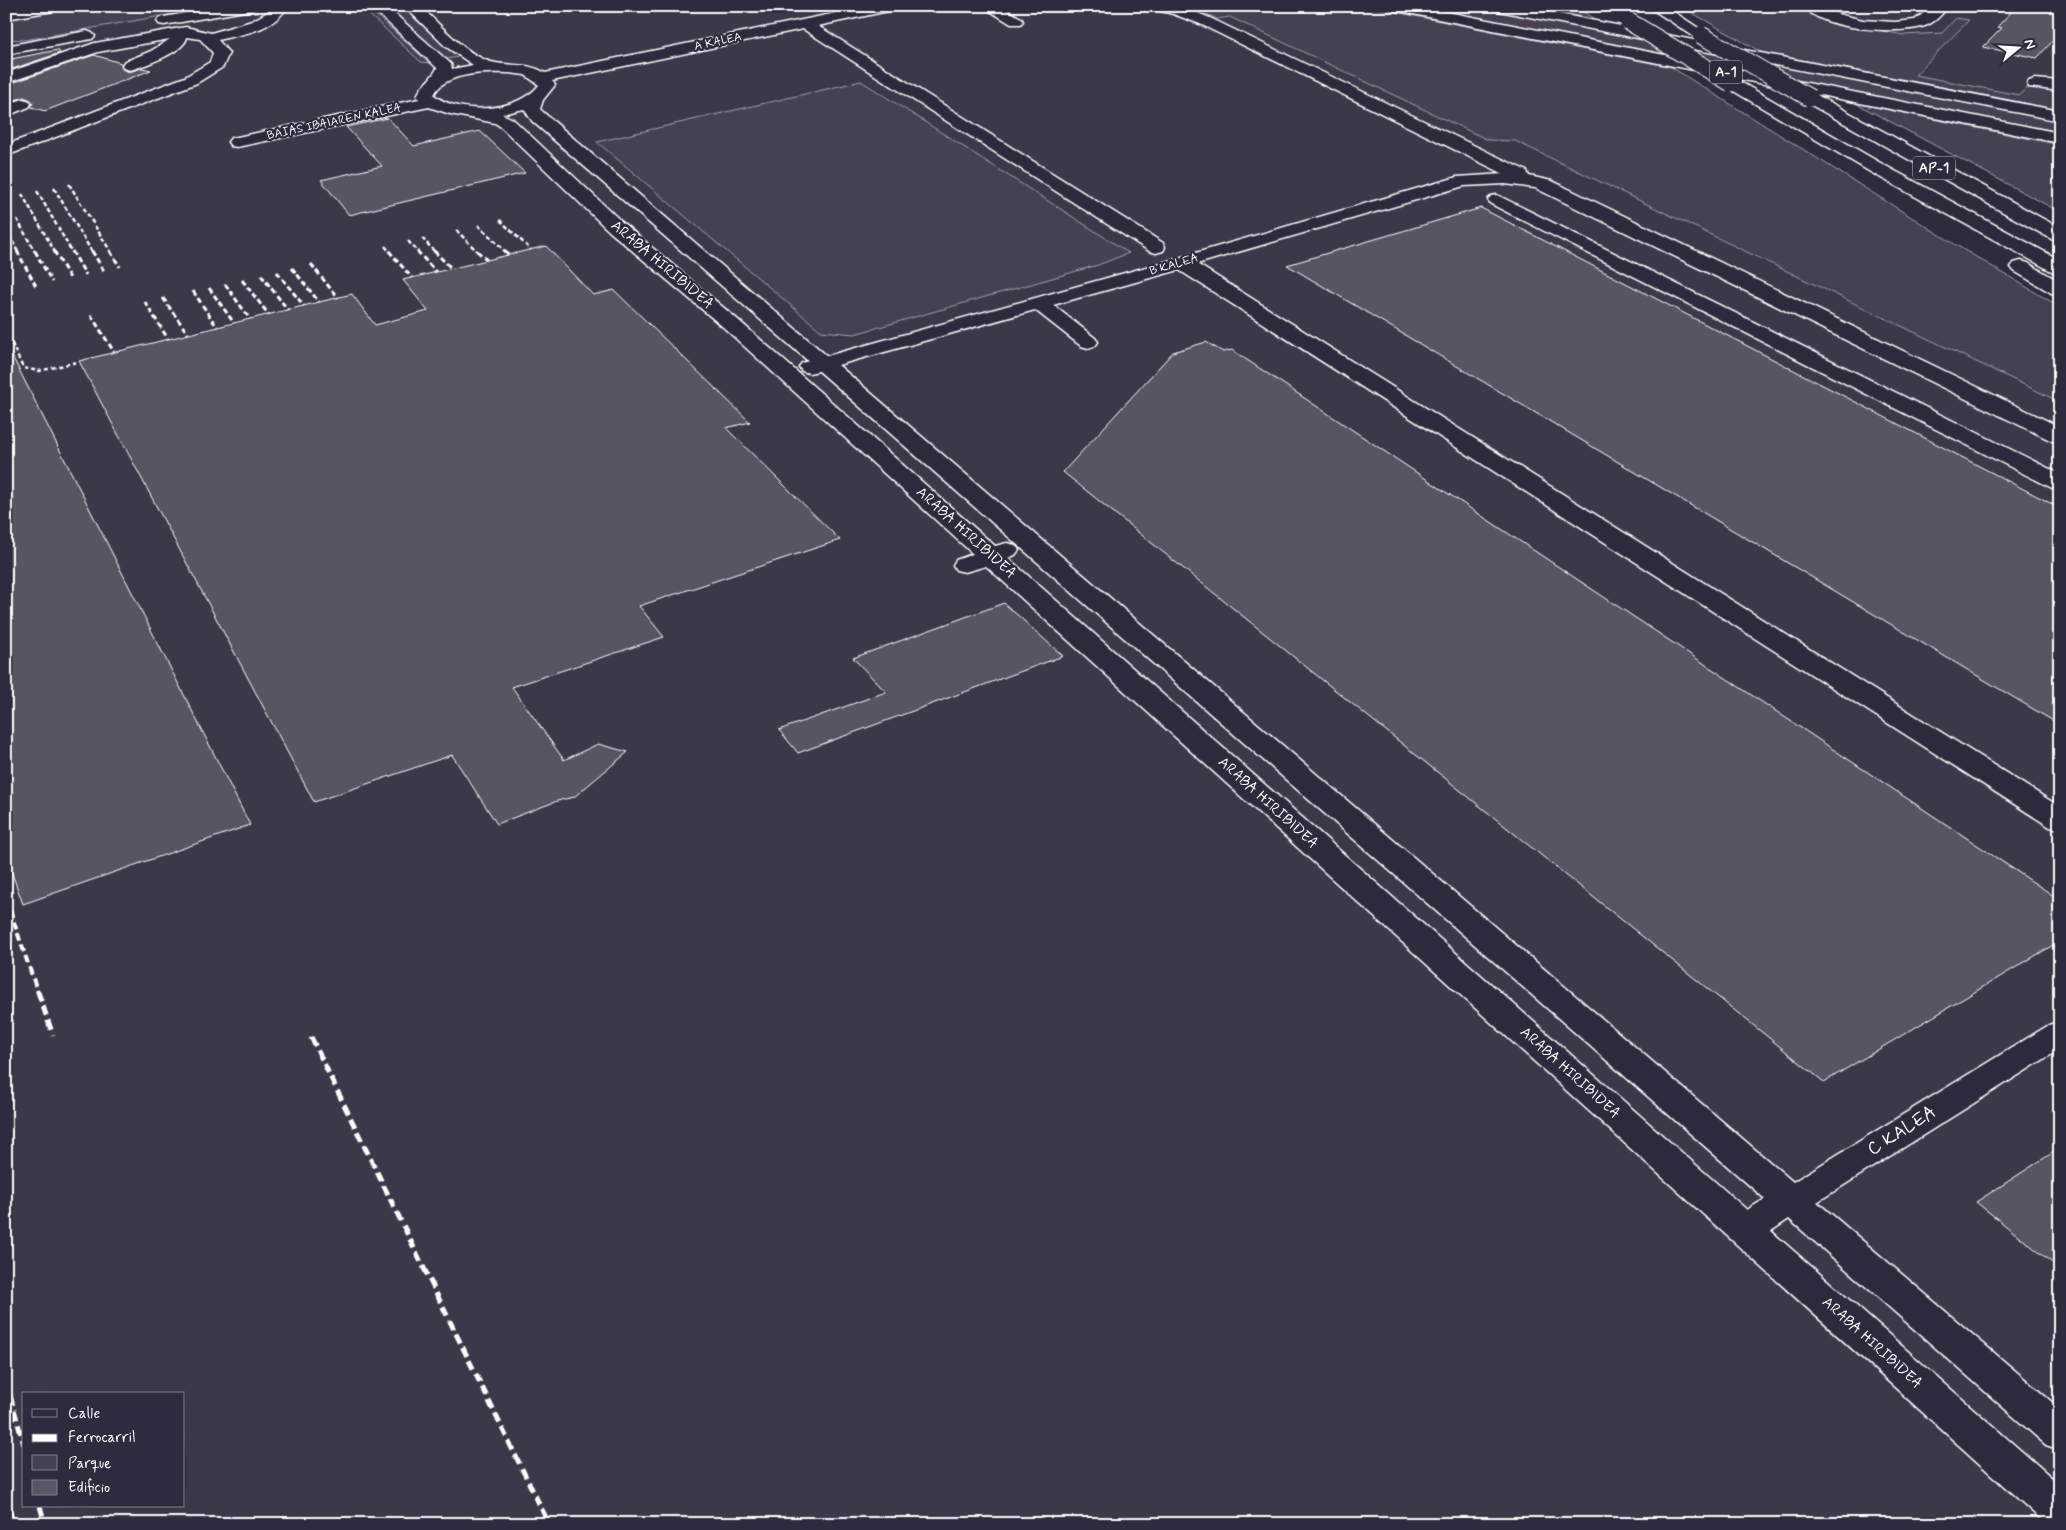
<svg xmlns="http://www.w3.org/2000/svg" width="2066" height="1530" font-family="Mynerve,sans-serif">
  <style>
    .built { fill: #3c3749; fill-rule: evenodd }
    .green { fill: #464152; stroke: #a2a0a8 }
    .building { fill: #595564; stroke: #fff }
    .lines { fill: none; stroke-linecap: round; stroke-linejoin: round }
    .minor-casing { stroke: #fff; stroke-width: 3 }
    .highway-casing { stroke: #fff; stroke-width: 3 }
    .path { stroke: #fff; stroke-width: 2.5; stroke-dasharray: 4 3; stroke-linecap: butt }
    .minor { fill: #2f2a3d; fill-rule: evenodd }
    .highway { fill: #2f2a3d; fill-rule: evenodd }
    .rail-far3 { stroke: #fff; stroke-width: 2.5; stroke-dasharray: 4.5 2.5; stroke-linecap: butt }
    .rail-far2 { stroke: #fff; stroke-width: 3; stroke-dasharray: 5.5 3; stroke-linecap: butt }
    .rail-far1 { stroke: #fff; stroke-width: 4; stroke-dasharray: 8 4; stroke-linecap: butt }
    .rail { stroke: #fff; stroke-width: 5; stroke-dasharray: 10 5; stroke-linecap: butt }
    .highway-bridge-casing { stroke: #fff; stroke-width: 19; stroke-linecap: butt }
    .highway-bridge { stroke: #2f2a3d; stroke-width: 17 }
    .labels { text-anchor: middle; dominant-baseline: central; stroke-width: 4.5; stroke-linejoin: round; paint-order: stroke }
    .far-street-label { font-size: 12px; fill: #fff; stroke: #2f2a3d }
    .shield { fill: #2f2a3d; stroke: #c1bfc5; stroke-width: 1 }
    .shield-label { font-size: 14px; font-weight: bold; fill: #fff }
    .street-label { font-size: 15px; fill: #fff; stroke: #2f2a3d }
    .near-street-label { font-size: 18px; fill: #fff; stroke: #2f2a3d }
  </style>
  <rect width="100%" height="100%" fill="#2f2a3d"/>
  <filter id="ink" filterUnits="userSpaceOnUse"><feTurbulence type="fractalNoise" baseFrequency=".02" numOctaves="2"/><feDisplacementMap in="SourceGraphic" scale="10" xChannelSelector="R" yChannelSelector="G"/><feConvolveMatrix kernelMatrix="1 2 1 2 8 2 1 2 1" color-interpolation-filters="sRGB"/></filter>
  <g filter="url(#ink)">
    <g class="built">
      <path d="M219,6H1182L1197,9L1217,19L1230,17L1488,140L1514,141L2060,402V1524H6V39L24,40ZM24,1394H184V1506H24Z"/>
      <polygon points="1797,6 2060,6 2060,91 2027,88 2020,95 1915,75 1968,21 1956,18 1942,33 1904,35 1838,23"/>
    </g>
    <g class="green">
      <polygon points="85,6 219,6 24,40 6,39 6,20"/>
      <polygon points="360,6 366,6 429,63 421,62"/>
      <polygon points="387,6 400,6 458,57 447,59"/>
      <polygon points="1182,6 1365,6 1671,67 1961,248 2060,307 2060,402 1515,141 1488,140 1230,17 1217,19 1197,9"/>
      <polygon points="1418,6 1472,6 2060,120 2060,132"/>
      <polygon points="1527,6 1574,6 1594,19"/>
      <polygon points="1680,6 1797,6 1838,23 1904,35 1942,33 1956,18 1969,20 1915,75 2019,95 2027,88 2060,91 2060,110 1761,52"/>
      <polygon points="861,81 1129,253 1098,265 855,334 821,331 597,142"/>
      <polygon points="1855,103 2060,145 2060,212"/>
    </g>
    <g class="building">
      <polygon points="2017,6 2060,6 2060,33 2037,58 1983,47 2002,28 1997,27"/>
      <polygon points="58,50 60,53 6,71 6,60"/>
      <polygon points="94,55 121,63 122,69 129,72 142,68 151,70 45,111 31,107 33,103 31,100 24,97 12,101 6,99 6,85"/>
      <polygon points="388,118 414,146 480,131 525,173 349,215 321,180 382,166 346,127"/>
      <polygon points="1481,208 2060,508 2060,725 1287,265"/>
      <polygon points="546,246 593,295 614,290 750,422 726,428 840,540 639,606 664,637 512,687 564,760 598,744 628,752 574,797 557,801 497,824 452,755 314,802 79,361 352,294 375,325 428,311 403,280"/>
      <polygon points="1206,342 1223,352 1232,350 2060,900 2060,941 1824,1082 1063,472 1173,352"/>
      <polygon points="6,344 250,825 23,904 6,857"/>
      <polygon points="1004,603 1063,656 798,753 779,730 886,692 853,658"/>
      <polygon points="2060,1148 2060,1269 1976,1202"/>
    </g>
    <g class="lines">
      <g class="minor-casing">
        <g id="minor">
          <polygon points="31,6 66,6 59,10 6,19 6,10"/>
          <polygon points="224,6 258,6 251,10 164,25 159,24 157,21 159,18 164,17"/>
          <path d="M270,6H284L285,10C271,31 241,34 218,40L229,53L223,67L197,83L6,156V145L185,77L210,62L213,53L200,39L187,37C185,52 144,66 130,70L124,68L122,65L124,62L151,51L170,39L98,52L6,83V73L95,43L186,27L211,33L252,21L271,10Z"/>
          <path d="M370,6H386L451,64L452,69L473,65L445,46L404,6H420C440,24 469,59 496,63C513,66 529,63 545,73L870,6H900L893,10L818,26L1163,243L1165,247L1163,251L1156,253L1149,251L803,29L552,81L555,85L543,100L540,109L544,113L827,356L1175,259L1457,177L1504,174L1200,24L1173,14L1153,9L1151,6H1180L1210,18L1527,171L1529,176L1552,181L2060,427V443L2052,441L1535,188L1505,184L1464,186L1197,264L2060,807V829L2050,827L1179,270L1053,305L1095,338L1098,342L1095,346L1088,348L1081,346L1035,310L838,365L1793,1182L2049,1025L2060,1021V1049L1817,1202L2060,1409V1450L2046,1445L1789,1219L1771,1231L2060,1485V1524H2046L986,566L965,572L956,570L953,565L956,560L973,554L723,327L609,231L501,127L495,123L450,114L429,107L237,147L231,146L228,142L231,138L237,137L419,99L417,96C422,84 432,79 437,68ZM509,73L525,75L539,85C518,112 460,116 434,95C443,72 488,72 509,73ZM524,109L532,121L808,361L802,363L799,367L802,371L809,373L819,371L1765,1199L1747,1210L1008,558L1015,555L1019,550L1015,545L1007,543L995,546L737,319L623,223L513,119L502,114Z"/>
          <polygon points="982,6 1000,6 1021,18 1023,21 1021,24 1011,24"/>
          <path d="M1803,6H1821L1838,14L1863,20L1895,22L1915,20L1932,6H1948C1943,14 1934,23 1925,26C1899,35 1820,30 1803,6Z"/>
          <polygon points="87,31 92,33 95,36 92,39 6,54 6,46"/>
          <polygon points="2035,79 2060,81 2060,91 2029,87 2027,84 2029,81"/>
          <polygon points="23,99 29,101 31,104 29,107 6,116 6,105"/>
          <polygon points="1497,195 2060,474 2060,490 2052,488 1491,204 1488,200 1491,196"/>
        </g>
      </g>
      <g class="highway-casing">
        <g id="highway">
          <polygon points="1386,6 1417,6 2060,133 2060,143 1815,94 2060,228 2060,242 2053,240 1804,101 1802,98 1804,95 1809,93 1393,10"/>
          <polygon points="1487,6 1518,6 2060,111 2060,121 1494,10"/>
          <polygon points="1647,6 1665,6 1709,35 1706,38 1696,38"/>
          <polygon points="1731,78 1737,80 1884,165 2060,260 2060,274 2053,272 1872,173 1725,86 1723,83 1725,80"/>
          <polygon points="2021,261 2028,263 2060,282 2060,296 2053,294 2014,271 2011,267 2014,263"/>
        </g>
      </g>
      <polyline class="path" points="6,331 23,368 39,371 77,362"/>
      <use href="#minor" class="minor"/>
      <use href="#highway" class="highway"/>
      <g class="rail-far3">
        <polyline points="69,184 111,252"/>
        <polyline points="54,188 92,252"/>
        <polyline points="37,191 72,252"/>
        <polyline points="22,194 55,252"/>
        <polyline points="17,219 35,252"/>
        <polyline points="500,220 531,250"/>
        <polyline points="478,225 506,252"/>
        <polyline points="6,229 18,252"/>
        <polyline points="456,230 478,252"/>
        <polyline points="422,238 435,252"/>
        <polyline points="408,241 418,252"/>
        <polyline points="385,246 390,252"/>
      </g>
      <g class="rail-far2">
        <polyline points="17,251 36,286"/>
        <polyline points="35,251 52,282"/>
        <polyline points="54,251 70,278"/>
        <polyline points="72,251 86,275"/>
        <polyline points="92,251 104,271"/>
        <polyline points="110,251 120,267"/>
        <polyline points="389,251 412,278"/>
        <polyline points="417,251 436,272"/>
        <polyline points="434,251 452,269"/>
        <polyline points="477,251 487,260"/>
        <polyline points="504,251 509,255"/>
        <polyline points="311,264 338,298"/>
        <polyline points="292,268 319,302"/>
        <polyline points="277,272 304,306"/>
        <polyline points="261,275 288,310"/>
        <polyline points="242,280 269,315"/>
        <polyline points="225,284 250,319"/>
        <polyline points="209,288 234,323"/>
        <polyline points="193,291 217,327"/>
        <polyline points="163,298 188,334"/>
        <polyline points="145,302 168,339"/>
        <polyline points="91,315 114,352"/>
      </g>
      <polyline class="rail-far1" points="6,899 38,993"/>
      <g class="rail">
        <polyline points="38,992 53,1035"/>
        <polyline points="311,1037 549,1524"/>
        <polyline points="6,1381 24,1445"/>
        <polyline points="6,1497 13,1524"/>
        <polyline points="40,1506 45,1524"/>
      </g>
      <g class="highway-bridge-casing">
        <g id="highway-bridge">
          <polyline points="1628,21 1731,83"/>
          <polyline points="1701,35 1810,98"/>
        </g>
      </g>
      <use href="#highway-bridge" class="highway-bridge"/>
    </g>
  </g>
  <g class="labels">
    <g class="far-street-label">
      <text transform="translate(718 42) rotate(-12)">A KALEA</text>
      <text transform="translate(334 122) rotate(-12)">BAIAS IBAIAREN KALEA</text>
      <text transform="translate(1174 265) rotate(-16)">B KALEA</text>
    </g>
    <g class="shield">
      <rect x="1710" y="60.5" width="32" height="23" rx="4"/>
      <rect x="1913" y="156.5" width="42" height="23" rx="4"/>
    </g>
    <g class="shield-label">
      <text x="1726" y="72">A-1</text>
      <text x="1934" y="168">AP-1</text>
    </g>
    <g class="street-label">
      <text transform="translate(662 265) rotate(40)">ARABA HIRIBIDEA</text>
      <text transform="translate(966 533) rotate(42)">ARABA HIRIBIDEA</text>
      <text transform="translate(1268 803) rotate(42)">ARABA HIRIBIDEA</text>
      <text transform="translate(1570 1073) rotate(42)">ARABA HIRIBIDEA</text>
      <text transform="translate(1872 1343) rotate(42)">ARABA HIRIBIDEA</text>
    </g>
    <g class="near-street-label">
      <text transform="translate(1902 1131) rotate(-32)">C KALEA</text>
    </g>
  </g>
  <rect width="2066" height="1530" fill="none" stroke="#2f2a3d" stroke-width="25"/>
  <rect x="12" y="12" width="2041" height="1505" fill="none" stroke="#fff" stroke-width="2" filter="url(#ink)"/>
  <rect x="22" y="1392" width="162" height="115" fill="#2f2a3d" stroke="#827f8b"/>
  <rect x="32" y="1409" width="25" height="8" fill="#2f2a3d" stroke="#827f8b"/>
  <text x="68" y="1418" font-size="15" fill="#ffffff">Calle</text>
  <rect x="32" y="1434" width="25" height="8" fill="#ffffff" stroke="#827f8b"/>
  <text x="68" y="1442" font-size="15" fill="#ffffff">Ferrocarril</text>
  <rect x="32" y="1455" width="25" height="15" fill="#464152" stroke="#827f8b"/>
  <text x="68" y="1468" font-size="15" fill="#ffffff">Parque</text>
  <rect x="32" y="1480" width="25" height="15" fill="#595564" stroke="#827f8b"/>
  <text x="68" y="1492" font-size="15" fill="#ffffff">Edificio</text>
  <g transform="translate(2018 48) rotate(72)" stroke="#2f2a3d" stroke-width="4" paint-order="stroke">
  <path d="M0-4L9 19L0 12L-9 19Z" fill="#ffffff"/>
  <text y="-8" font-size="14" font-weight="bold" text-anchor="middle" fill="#ffffff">N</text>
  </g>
</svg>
